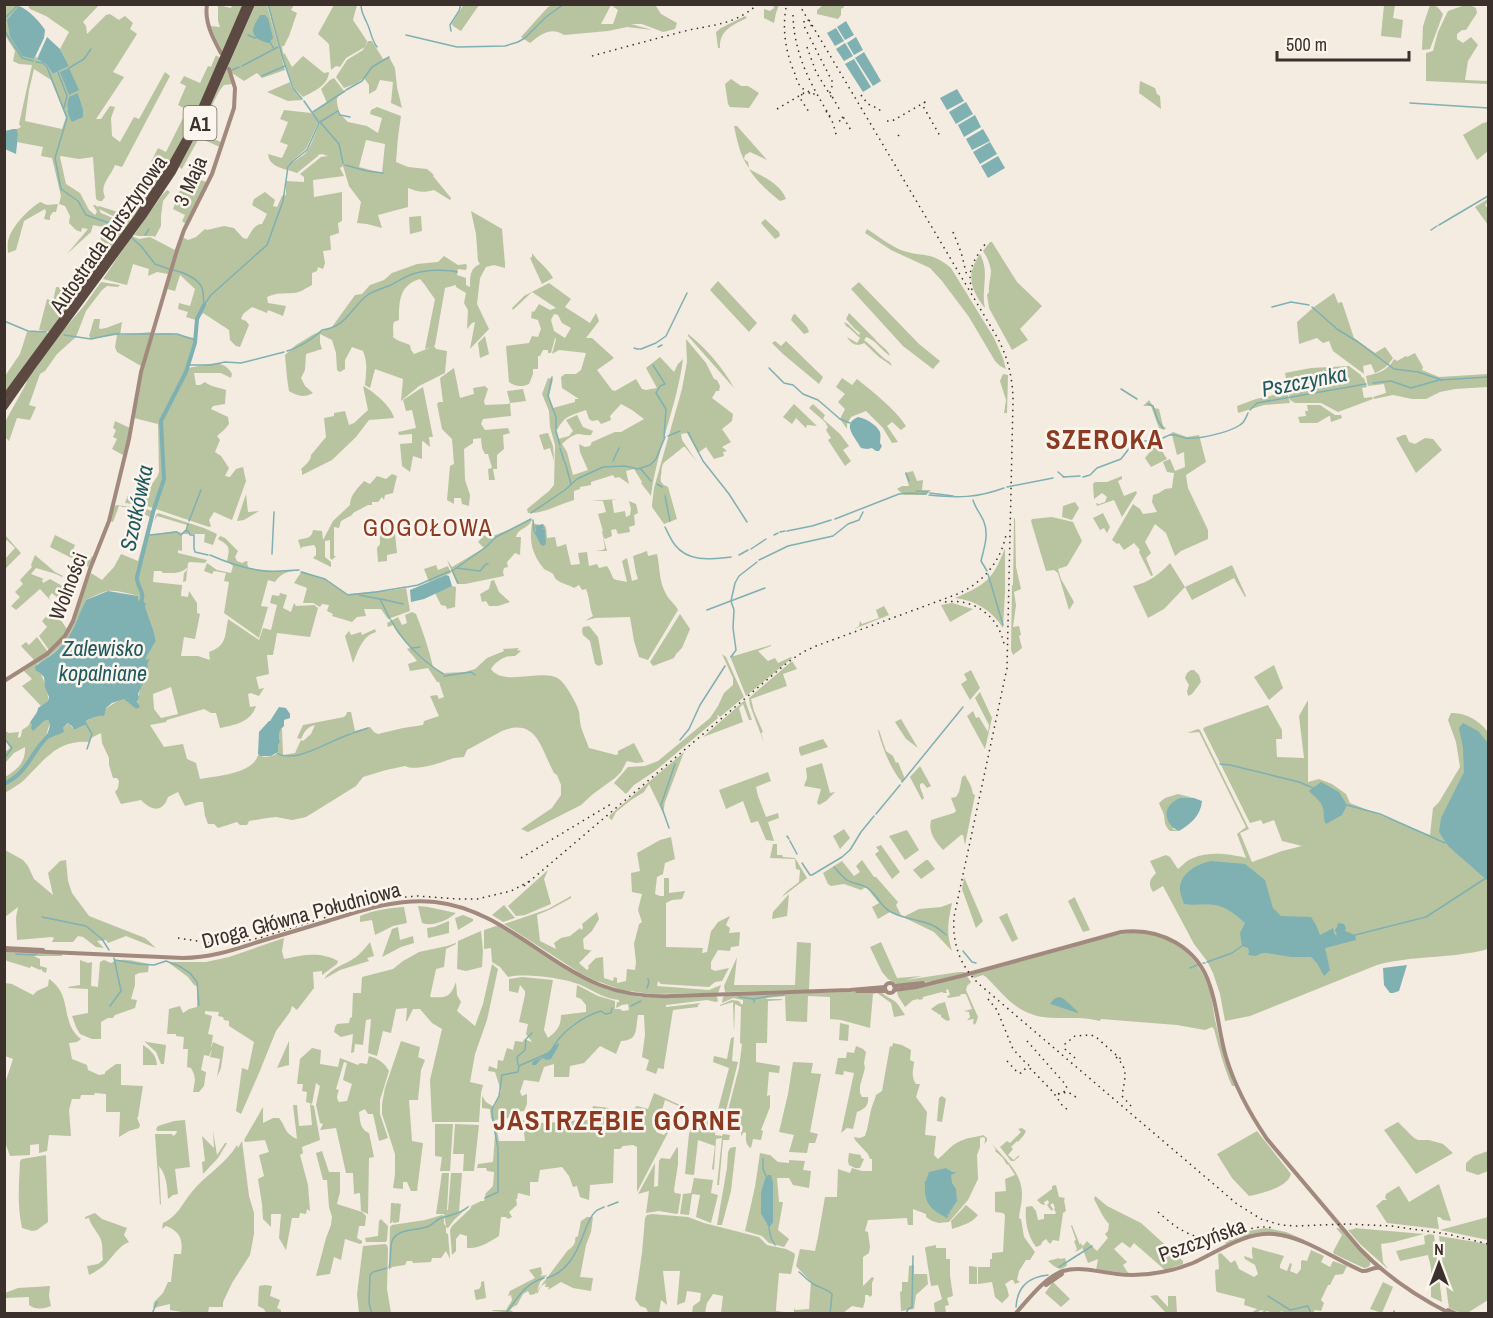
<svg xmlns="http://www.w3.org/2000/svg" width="1493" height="1318" font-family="'Archivo Narrow',sans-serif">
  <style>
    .green { fill: #b8c4a0; fill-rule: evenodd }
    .water { fill: #7fb0b2 }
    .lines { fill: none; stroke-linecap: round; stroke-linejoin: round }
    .stream { stroke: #7fb0b2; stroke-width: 1.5 }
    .river { stroke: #7fb0b2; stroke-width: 4 }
    .secondary { stroke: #a18a7d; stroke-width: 4 }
    .highway { stroke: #5c4a42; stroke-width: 6 }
    .rail { stroke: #3b302b; stroke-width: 1.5; stroke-dasharray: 1.5 4.5; stroke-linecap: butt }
    .labels { text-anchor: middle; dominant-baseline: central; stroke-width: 5; stroke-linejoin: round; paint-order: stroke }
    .shield { fill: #fbf5ee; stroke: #756b66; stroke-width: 1.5 }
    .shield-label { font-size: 20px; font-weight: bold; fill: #3b302b }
    .street-label { font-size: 21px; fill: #3b302b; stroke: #fbf5ee }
    .water-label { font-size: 22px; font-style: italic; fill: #1f5a5e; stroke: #fbf5ee }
    .quarter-label { font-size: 24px; letter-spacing: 1.5px; fill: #8c3b22; stroke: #fbf5ee }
    .district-label { font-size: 27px; font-weight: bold; letter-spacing: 1.5px; fill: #8c3b22; stroke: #fbf5ee }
  </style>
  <rect width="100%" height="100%" fill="#f4ebe1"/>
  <g class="green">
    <polygon points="464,4 479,5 461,31 453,26 452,24"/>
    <path d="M555,4L661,5L656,6L661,14L677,23L675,29L663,32L642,24H631L652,30L627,27L608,31L564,35C551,26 540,35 530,43L521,37L548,7ZM611,5L618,10L613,24H601Z"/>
    <path d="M4,5H99L83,22L86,26L87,34L106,15L110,14L119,20L125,16L133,23L130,29L137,34L113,72L124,77L96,119H101L110,106L115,107L111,118L112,136L120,142L134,117L139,119L165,72L170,76L122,167L115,165C111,176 99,185 105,197L102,201H99L96,199L93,157L79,159L61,156L60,157L66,184L80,193L89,210L95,215L97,212L93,205H95L98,207L99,206L124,214L131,196H134L158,148L166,152L187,110L178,105L186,86L180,83L184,76L200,83L208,66L211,67L216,55L220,58L189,130L146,201L125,229L117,218L99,209L101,213L115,219L124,231L90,277L77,274L100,243L103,227L93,225L91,232L67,254L88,229L82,228L81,232L76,230L69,223L70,216L65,206L59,204L61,196L52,158L41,156L43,147L17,142L18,134L17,129L21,127L19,124L32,65L19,64L13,61L15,51L5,35ZM19,6H28L30,9L46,16L69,32L60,49L69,66L53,74L46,64L37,59L36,56L34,59ZM34,69L51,80L66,117L62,129L25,121L29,90ZM78,93L83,109L70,119L67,108Z"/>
    <polygon points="218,5 231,8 232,5 244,5 223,53 210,26 220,27 218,21"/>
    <path d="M255,5H267L285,70L262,78L257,73L244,81L232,73L231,69L233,84L224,85C214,96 208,118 201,134L221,142L220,147L199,138L182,169L179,167L209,109Z"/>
    <path d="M268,5H294L291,10L297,13L289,36L284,46H282L283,53L285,54L292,67L303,56L324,73L329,72C328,86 314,91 303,97L294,88L282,56Z"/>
    <polygon points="334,5 357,5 353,20 367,41 365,47 346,58 340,67 336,66 331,70 329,44 318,34"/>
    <polygon points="773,5 779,5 776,13 774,23 764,18 764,9 770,11 774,8"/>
    <polygon points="823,5 823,4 844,5 844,7 841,9 841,15 838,19 817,14 817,10"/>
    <polygon points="1384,5 1395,5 1393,18 1403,20 1401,38 1381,36"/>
    <path d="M1430,5C1436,4 1439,9 1443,14L1430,49L1422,50L1423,26Z"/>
    <polygon points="1465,5 1470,5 1476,8 1477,13 1466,30 1462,30 1457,34 1457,39 1463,43 1471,37 1478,45 1468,61 1465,80 1488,81 1488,84 1426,81 1426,53 1433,51 1438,32 1448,11"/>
    <path d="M745,16L747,18C733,25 719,30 720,48H718L716,32L721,28Z"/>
    <polygon points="368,41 372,41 383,59 389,57 395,68 397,87 402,108 391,103 393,82 380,80 376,90 369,94 369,85 364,78 355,84 344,88 336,77 347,60 363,50"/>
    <path d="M334,78L344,91C335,97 336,100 339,111L323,120L338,112L348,122L367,126L378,133L382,118L370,114L371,110L377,107L401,116L398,137L396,162L408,167L427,169L434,175L433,176L451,198L450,200L434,190C423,193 418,192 408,188V207L378,215L382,228L367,224L357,223L361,202L349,186L343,166L340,168L344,176L313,180L314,197L342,192V221L338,223L339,233L330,236L331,250L323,251L325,263L323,269L318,267L317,271L312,273V285C306,288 300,293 293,293C282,294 278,292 267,297L268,303L286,306L283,316L268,310L267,313L252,307L243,314L241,319L246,321L249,325L240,347L236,346L230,340L229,330L203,313L199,318L195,342L187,368C203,366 223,356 232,374L231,378L221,373H194L196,385H200L205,382C211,387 218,387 226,390L225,404L213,406L211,409L228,417L229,424L224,430L217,436L220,440L215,452L221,456L229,468L225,476L230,477L236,469L243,467L246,481L232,520L214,512L209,520L211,526L209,527L147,506L125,503L128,495L142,498L157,477L159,472L158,424L134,418L141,375L154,334L170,333L194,338L196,320L186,317L188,312L178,309L179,303L190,306L195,289L180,275L175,291L167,289L182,237L188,240L196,237L205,229L207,230L224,226L234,228L243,238L247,239C251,233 254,224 262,224L267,214L252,205L254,199L265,192L275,200L273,206L277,207L282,196L286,195V181L304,182V177L300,174L321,157L328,156L322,154L318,155V156L297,173L288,170C293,158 302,159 308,150C313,142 316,131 320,122L319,121L306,149L293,160L287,170C278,167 269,165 268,154L282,158L288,145L280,142L288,122L280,119L284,110L311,113L316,118L313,113L327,103L321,89L330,80ZM366,140L385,144L382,173L359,167Z"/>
    <polygon points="731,79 741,86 748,86 759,93 749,108 730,107 728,104 725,84"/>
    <polygon points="1140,81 1155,88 1157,94 1160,96 1161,109 1139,93"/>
    <polygon points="290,82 292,88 302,100 288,101 267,92"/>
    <polygon points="1488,122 1488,151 1477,160 1463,135 1483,123"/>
    <path d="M734,126H737L767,160L750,152L745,155L744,159L748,162L749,168C740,156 737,140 734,126Z"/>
    <path d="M749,169C763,177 780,183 786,199L780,201C768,191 757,182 749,169Z"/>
    <polygon points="199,179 206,182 186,224 182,221 185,215 173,209 181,188 191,193"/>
    <polygon points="167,190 170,192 163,201 161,216 161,226 155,237 153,236 138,236 134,235 162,195"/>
    <polygon points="1488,199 1488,202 1485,205 1488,208 1488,225 1475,207"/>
    <path d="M40,202L47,205L58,204L56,212H53L50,216V220L44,219L46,212L45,209L24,221L16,250L8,253C8,248 7,242 9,238C13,225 29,209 40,202Z"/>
    <path d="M471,211L502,229L505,264V268L494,265L486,267L480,278L477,304L489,329L470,349L475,322L472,323L467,329L468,310L464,303L466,293L456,287V285L445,288L435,345L434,346L436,349L447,351L445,373L419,386L401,401L403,379L375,369L370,388L365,385C366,372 368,363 363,351L352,347L345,360V369L340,372L337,370L336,353L332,340L320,334V343L322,349L306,354L305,370L301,378L305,386L313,393C304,398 297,396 289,391L287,378L285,355L296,345L314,334L332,327L355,295L362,294L370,285L384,280L392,273L417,264L438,262L444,256L458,265L466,264L467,266L466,270L458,269L457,275L466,278V285L470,287C470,276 470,268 480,264L478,261L476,234ZM420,279C426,285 429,292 435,299L425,349L432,347L414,354L411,350L410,345L397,340L393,337C394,333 392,326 394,322L399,320C399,302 399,285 420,279Z"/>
    <polygon points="421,216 422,231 410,234 409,217"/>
    <polygon points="765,219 779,232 780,236 775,239 761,223"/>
    <path d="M867,229C878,236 889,245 901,250C922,258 930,250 951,268L994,338L1003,358L1006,369L1000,366L995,361L969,317L942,281L930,268L891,250L865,233Z"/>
    <polygon points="132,236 139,239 150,237 175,250 168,274 157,272 148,276 149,269 133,264 127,285 103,279"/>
    <path d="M990,242H992L1017,282L1042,306L1020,329L1028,340L1012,350L989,308L987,295L989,292C988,285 991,278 991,271C990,263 987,257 983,251Z"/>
    <path d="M532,253C538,262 548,268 553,278L542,284L530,258L532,257Z"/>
    <path d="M980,254C990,273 981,288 985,308C970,289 966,274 980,254Z"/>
    <polygon points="72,275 88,279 50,332 39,330 47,299 53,301 56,287 68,289"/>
    <polygon points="718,281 757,323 749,332 710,290"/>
    <polygon points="101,282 120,285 118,287 107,286 102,290 86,311 76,337 57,354 45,371 40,374 29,405 36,407 30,420 17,418 9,441 5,437 5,422 26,384 27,380 59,335 83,307"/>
    <polygon points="859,282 919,344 940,361 933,369 903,346 851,289"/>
    <path d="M549,283L571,299L565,307L590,323L596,313L599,321L586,338H592L614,358L597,370L612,390L615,391L636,379L642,389L646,390L657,388L646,368L660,357L674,372L678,364L683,359C677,406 657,449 651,496L641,483L642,482L634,469L626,471L629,484L619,477L615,478L613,475L591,482V485L580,487V489L574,491V500C559,504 544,514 528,513L527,509L549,491L554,485L555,445L550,427L549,411L542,394L548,378L553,379L549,396L553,408L575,402V399H579L562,388L561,377L565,374H576L581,370L586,353L559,350L552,354L556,339L555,338L551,353H548V350H543L540,356H538V369H533V374L529,384C523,387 515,387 509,382L506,346L529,343L532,336L538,337L541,329L538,320L531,318L532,311L534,312L539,304L550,310L556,308L532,292L513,310L512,308L524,296ZM554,314L558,315L562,323L571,328L565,338L554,331L551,320ZM621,404L632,410L644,419L621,432H615L592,442L590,446L585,447L579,444L580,452L588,470L573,475L567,452L562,444C566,440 572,435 578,434C583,434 586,436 591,435L593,431L583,427L577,415L566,420L573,431L569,436L558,439L556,432C564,416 569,416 586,410L589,419L592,421L598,420L601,424L611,420L610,416Z"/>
    <path d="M1334,293L1338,303L1342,302L1354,338L1375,353L1385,347L1393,358C1388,366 1384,369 1375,373L1371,364L1363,366L1364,374L1333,351L1329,341L1323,343L1317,338L1299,344L1297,322L1314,307Z"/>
    <path d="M849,313L875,339C879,345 889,350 890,356C881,350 876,340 866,337L865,339L864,340C874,347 880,357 890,362L892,366L879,357L864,343C857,347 851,344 847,337L857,343L860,338L849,328L846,326L844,322L848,324L859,335L860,333L855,329L846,319Z"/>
    <polygon points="795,314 807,327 809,332 804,334 791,320 793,315"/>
    <polygon points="94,319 100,319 99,328 100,329 106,328 122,322 120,335 151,332 141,366 117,352 115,347 117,335 91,339 89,336"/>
    <polygon points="32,331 49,333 5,395 5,376 20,354 27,332"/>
    <path d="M688,334C705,347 724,369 734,388L688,336Z"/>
    <polygon points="485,336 489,354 480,358 478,343"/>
    <path d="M686,339L706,363L714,379L717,380L720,386L719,391H716L712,398L733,414L732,421L722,429L731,442L722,447L727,451L723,452L724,456L714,459L706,447L698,453L687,433L681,434L682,440L697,462L685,447H683C679,451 664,462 663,464C661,468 662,471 661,475C660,482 661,484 668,487L677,519L664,524L652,507V505L654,488L682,389L687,362Z"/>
    <polygon points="775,341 781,346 786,341 823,377 819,384 783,354 772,343"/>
    <path d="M1415,353L1423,367L1422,370L1439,377L1488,374V387L1455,389L1440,392L1426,399H1412L1393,395L1374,399L1373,397L1386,393L1384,384L1368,386L1366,376C1378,373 1388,371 1394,359L1397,361L1406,356L1407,357Z"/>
    <polygon points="1349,366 1361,375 1361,376 1363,378 1364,378 1367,387 1362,388 1364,398 1372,397 1373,399 1338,412 1321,403 1295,403 1290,400 1285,373 1311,368"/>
    <polygon points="454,368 460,398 474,394 473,388 485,386 488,389 484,401 485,405 508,404 510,403 507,391 523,389 526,401 510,403 511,416 483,419 481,424 485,430 508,428 510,433 503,435 504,449 497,455 497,469 493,469 495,480 489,480 488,469 492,468 488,454 485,454 482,448 481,438 473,439 473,443 464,449 465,480 470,495 469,506 462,504 461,498 454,498 454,504 447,500 450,466 454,464 452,439 442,429 437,404 439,402 443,402 440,378"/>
    <polygon points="1003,374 1008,375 1007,413 1004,413 1006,400 1000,381"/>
    <path d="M842,378L852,385L857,379C874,393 893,407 906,426L901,430L892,422L887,426L898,442L892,443L883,428L866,411L851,417L847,424V429L840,419L845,409L838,402L845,394L836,387Z"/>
    <path d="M363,386C373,391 392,407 394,418L369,420L356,437L332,460L302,475V471L301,469C305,465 311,461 311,455L326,437L324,418L334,416V413L345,411L349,425L354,423L368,410Z"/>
    <polygon points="423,387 433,437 429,437 430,447 423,441 422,442 422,459 413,456 410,472 402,466 400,444 412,443 412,434 399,435 398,432 416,428 412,410 406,411 403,400"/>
    <polygon points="1287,392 1290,403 1264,405 1238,413 1237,406 1256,399"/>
    <polygon points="1149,400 1154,408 1159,409 1163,426 1166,428 1164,430 1159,428 1151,406 1143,406"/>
    <polygon points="794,404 817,426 807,425 806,428 796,418 792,424 783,417"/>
    <polygon points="813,404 825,415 823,419 840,434 849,446 843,450 851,461 845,466 828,440 831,438 826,430 828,427 825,422 809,408"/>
    <polygon points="1307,405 1320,405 1335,415 1341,415 1342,418 1331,422 1330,416 1329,416 1317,423 1300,423 1298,417 1306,416 1305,411 1308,411"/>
    <polygon points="115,421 130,428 125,450 123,455 112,449 117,439 113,437 116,430 113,428"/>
    <polygon points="1173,432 1187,437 1199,435 1206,462 1186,475 1188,488 1208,530 1208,539 1181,551 1175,556 1166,533 1155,524 1145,542 1151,553 1146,558 1153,575 1151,576 1139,552 1140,550 1134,543 1124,550 1119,543 1117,544 1112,540 1133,504 1140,509 1143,514 1157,512 1152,502 1153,495 1159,493 1165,489 1172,488 1174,473 1167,472 1163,462 1170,459 1175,471 1185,467 1184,452 1177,455 1172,435 1167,436"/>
    <polygon points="547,433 548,433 553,446 554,461 550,448 544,450 539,435"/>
    <polygon points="1403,435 1406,435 1409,442 1415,444 1425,438 1433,439 1442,450 1416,473 1396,438"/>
    <polygon points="1154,447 1157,450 1160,448 1167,459 1151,467 1145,458"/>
    <polygon points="913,471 917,481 923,480 922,490 931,490 926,495 904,495 897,489 902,486 909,486 905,473"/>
    <path d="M392,474L397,476L393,493L385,495L384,500L382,497L378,502H372V505H368L353,513L352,515L341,521L339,528L334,527V556H336L332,560L330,558V540L325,541V557L331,562V567L313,558L316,555V548L314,545L302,547L301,549L298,540C305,538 312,539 313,530L322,531L323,540L333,521L350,505C350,495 358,488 364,481L370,484L377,476L386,479Z"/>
    <polygon points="1122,476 1122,479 1118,481 1124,496 1136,491 1137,493 1122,517 1114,500 1097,506 1096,503 1099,504 1105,502 1107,497 1102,493 1094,499 1093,484 1095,482 1107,482"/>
    <polygon points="246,494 248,512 259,511 244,520 237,521"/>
    <polygon points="618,499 612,500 614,513 625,511 626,517 630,515 631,509 629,501 636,504 638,513 634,515 635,525 629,527 630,532 618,534 616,529 611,530 612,536 605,539 603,536 607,551 595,551 603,550 605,548 602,531 603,531 598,514 606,512 603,501 590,501"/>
    <polygon points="1075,502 1079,508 1072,520 1062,517 1063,506"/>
    <path d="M116,505L146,509L155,512L149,535L175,531L182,533L186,529L187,525L157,516L154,521L156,515L158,513L204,528L217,534L213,545L204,542L205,534H182V551L178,550V553L207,560L205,563L190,562L188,563L186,581L183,582L184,573L187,570V568C180,574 171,573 163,573L161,571H154L153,582L182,585L181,596L188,597L189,591L197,603V613L200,614L195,639L184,637L181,656H198L210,660L209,652C227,646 225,635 228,619L259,640L263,628L271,630L277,605L270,603L272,595L279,596L280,593L287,595L283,608L291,612L294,603L296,606L314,605L318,608L310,637L277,633L273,655H267L269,674L256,677L259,689L264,688L259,696L251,693L248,694L250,707L256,706C251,722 235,725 220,728L216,713H211L204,709L167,720L166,722L150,725L164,747L183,744L187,759L196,763L200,779C216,776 253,774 258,755C264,758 273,757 278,753V746L280,742L279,737L280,729H282L283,755L295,753L301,740L303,741L311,734L315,725C307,727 304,732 301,739L297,738L303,725L344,717L346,715L347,712H351L355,731L370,727L374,732L378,734L403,728L423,725L424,721L439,716L430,696L437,695L439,699L444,697L439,682H437L428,668L410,671L408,664L417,661L414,657L407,649L410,648L397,632L393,625L388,627L387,623L398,617L402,625L407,623L405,615L412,612L416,614C423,632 429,649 433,667L444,673L465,672L475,669L487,658L504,651L503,649L519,648L517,650L521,651L515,656C506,655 496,661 491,669C503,687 544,668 559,679C565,683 578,705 579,712C580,715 579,718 580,721C581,730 586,739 589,748L616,755L618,754V751L634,743L644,762L636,763L627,761L621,772L615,778L593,794L581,805L528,832L521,829L552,808L561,795V785L557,775L554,773C541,749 537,717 502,731L467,750L464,757L454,758C442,762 416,772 405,766L386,770L363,777L356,786L306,817L292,820L276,817L267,818L249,821L247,825H240L237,822L218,828L214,824H208L205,816L203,802H198L185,806L178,792L168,797C163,813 151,811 141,800L121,804L115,792L118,788L119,781L117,778H113L109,765V758L102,743L101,733L91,738L89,742C59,740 47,757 28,776C22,783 13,788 5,793V777C17,770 26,762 25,747L14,753L5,763V752L10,748L5,740V731L9,733L19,732L18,737L19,738L21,736L22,730L28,726L30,723L48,720L50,722L46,736L63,728L69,723L74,730L87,724L86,721C99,715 110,704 124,698L136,709L143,674L146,664V658L156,641C154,628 144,614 145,602L137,601L138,596C129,594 118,590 108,591C101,592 93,597 86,600C82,608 80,616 77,623C69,641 54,655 37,664C41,676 49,688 48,701L41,706L22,686L32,679L23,670L37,662L66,635L91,573L102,580L114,567L121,554L138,561L150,517L133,509L119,506L113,522L110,521L114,507ZM171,687L178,714L161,718L154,709L153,694Z"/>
    <polygon points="1103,513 1110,527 1107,533 1104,528 1100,530 1093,518"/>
    <polygon points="1052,517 1073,522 1082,541 1067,566 1058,569 1061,579 1074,602 1069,610 1058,573 1054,570 1046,571 1031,521 1032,519"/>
    <polygon points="1014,518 1015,518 1016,567 1021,589 1014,592 1016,605 1013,627 1019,626 1021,635 1019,636 1022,648 1013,655 1011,650 1012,585 1013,585"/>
    <path d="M530,520H532C528,529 518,528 516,537H521L520,555L515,553L507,562L508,567L504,568L503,572L504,576L465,584H457L447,560L452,567L484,548L478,542L484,535L488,538L508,530Z"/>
    <path d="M532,523L540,525L543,524L546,527L547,538L555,537L557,547L566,544L571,565L580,564L578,553L587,552L589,566L597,564L599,568L607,566C617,581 607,578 627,582L622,561L627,558L632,581L638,579L636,573L633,556L647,551L648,556L657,554C660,567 659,582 666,594C669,600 675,604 678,610L648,660L639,657L634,641L630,617L595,618L585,621L593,616C589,607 590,598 586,589L582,590L579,585L574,588C568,584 560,584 555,578C554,577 554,575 553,574C551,572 546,570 544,569C532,554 529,542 532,523Z"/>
    <polygon points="380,527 386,527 387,537 391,534 395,534 397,553 387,555 387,561 378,562 377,548 380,544"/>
    <polygon points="5,535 21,553 5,569 5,559 15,548 7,540 5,542"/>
    <polygon points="55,535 75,545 72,552 90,560 92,556 93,557 89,567 50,547"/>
    <path d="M220,536L225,538L238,551L235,557L237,561L242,563L246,561L248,562L247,564L249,568L272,571L299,570L298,571C288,571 281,573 275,582L268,580L261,606L268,607L259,638L224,613L229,582L224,581L226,573L214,571L212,574L204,571L207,563L217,570L231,573L233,566L227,561C230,547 230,546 218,539Z"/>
    <path d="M1005,548V592L1003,628C992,611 976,600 955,598C985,585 993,580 1005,548Z"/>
    <polygon points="35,555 55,572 63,576 62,577 56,574 36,568 31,574 44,579 42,580 43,583 50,579 64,587 59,599 52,593 49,597 50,600 40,589 16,610 11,606 20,597 15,592 23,584 20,580 32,567 31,565"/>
    <path d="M1170,563L1185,587L1232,565L1246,596L1245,597L1234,578L1192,600L1185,587L1164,609L1148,618L1133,586C1148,583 1160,574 1170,563Z"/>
    <polygon points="436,565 438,570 448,566 451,573 429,582 424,569"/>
    <polygon points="302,571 325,579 347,594 380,591 387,591 406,588 410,611 388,619 381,609 364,609 366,616 357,617 352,622 332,616 333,614 327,611 329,605 322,604 320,607 313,603 303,603 307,588 294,583"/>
    <polygon points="494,580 499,592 510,602 498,606 489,606 486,601 482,602 480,594 489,589 491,581"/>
    <polygon points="452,586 456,587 455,607 447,609 446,606 441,605 435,593"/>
    <polygon points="952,603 973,609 950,622 941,605"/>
    <polygon points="884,606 889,615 854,629 859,626 860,621 862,624 879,618 876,610"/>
    <polygon points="53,609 67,629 63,637 49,650 39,636 47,627 42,621"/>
    <polygon points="680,614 690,629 682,648 676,654 674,658 653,666 650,662"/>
    <polygon points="589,626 598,637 603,664 599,666 595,664 590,641 583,635 582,630 583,627"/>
    <path d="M375,629L376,632C362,636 358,651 353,663L345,636L349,631L351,635L361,632L362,635Z"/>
    <polygon points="37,637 48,652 34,660 21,646 26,642 29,645"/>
    <polygon points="771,645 771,646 758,651 768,661 775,658 778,663 791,657 792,658 746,696 730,656 732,655 734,656"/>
    <polygon points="722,654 726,657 744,697 720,717 718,715 717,716 718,718 655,771 634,785 626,794 614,783 628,767 645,766 658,761 710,718 718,706 724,693 733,685 733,678"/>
    <polygon points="792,661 797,669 783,674 787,686 751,699 754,711 763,732 761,733 764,743 750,705 749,698"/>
    <polygon points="1274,665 1283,688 1269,700 1254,677"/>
    <polygon points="971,670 980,688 970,700 961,684 967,680 964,674"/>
    <polygon points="1191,670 1194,670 1199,675 1201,682 1192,694 1188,696 1187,691 1189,685 1185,678 1187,673"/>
    <polygon points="980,692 992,718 985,749 967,716 973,711 976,718 979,717 988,732 989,725 975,698"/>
    <polygon points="745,700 752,720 749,720 743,704 739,708 743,722 703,737"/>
    <path d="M1308,700V782L1319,779L1332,784L1346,794L1350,803L1430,835L1433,808L1439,802L1460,767L1456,742L1448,720L1451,713C1465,712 1480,721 1488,732V949C1452,959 1413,955 1377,965L1250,1016L1225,1021L1220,994L1213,973L1207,961L1194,944L1163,886L1153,892C1148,884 1149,880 1156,873L1150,861L1166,855L1170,857L1178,869C1183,865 1187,860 1193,858C1209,851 1231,854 1246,858L1237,834L1246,827L1199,732L1187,733L1198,729L1200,730L1249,829L1240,833L1252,862L1282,851L1302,846L1282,841L1274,820L1263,824L1261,820L1250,823L1203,729L1205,727L1268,705L1282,730V739H1276L1277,757L1304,758L1299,716Z"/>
    <polygon points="901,719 918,748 906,739 895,722"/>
    <path d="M879,730L886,751L893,756L896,763L898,762L905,779L902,782C890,768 883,749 878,731Z"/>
    <polygon points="823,739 828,747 801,756 799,751 799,747"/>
    <polygon points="684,752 665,802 663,813 649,784 644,792 631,800 616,812 612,820 609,818 610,815"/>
    <polygon points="822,763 830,793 835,792 826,801 819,805 817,803 821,789 804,786 807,778 806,768"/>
    <polygon points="920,766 931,786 927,788 923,783 920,784 920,787 924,798 922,800 910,777"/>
    <polygon points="768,772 771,781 756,787 758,796 766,817 778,813 779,818 768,822 774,841 766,840 758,821 751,823 743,801 726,809 719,790"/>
    <path d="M965,775L971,786L973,794L975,795L965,845L963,835H961L943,850C935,841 928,832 931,820L954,813L956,811L951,798L956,797L959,792L962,777Z"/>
    <path d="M1178,794L1194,798H1178L1173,829L1179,831H1170C1164,825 1165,822 1164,815C1163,811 1160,807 1159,803L1165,798Z"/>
    <polygon points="844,829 850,838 840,849 833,836"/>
    <polygon points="907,830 919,850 905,860 889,836"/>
    <polygon points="671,837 675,859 665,863 663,874 657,877 655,894 660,896 664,896 664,878 669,878 669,893 685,891 682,899 672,900 666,903 666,947 703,948 702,953 707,952 711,931 713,929 718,922 730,916 726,925 730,928 729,933 740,932 739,946 731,947 730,951 718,950 711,962 711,969 715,971 729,968 722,981 715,982 709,987 661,984 658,981 657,986 709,990 721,985 718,993 651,994 622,990 594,980 580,973 504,924 548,909 571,896 571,898 551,909 537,915 540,941 556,949 554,943 561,938 570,936 580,928 581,930 583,928 582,924 597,912 599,919 592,931 583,939 584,949 593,951 591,951 579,963 587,970 589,968 588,966 596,958 603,957 604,978 613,981 614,977 617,978 617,983 626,981 627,969 635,970 636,962 634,944 639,924 642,922 638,910 642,894 632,892 631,873 640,871 637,853 660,840"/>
    <polygon points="773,844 777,844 777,855 782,855 783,857 795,858 807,878 782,897 786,892 799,882 800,870 796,869 795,859 770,858"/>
    <polygon points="881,845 900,872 892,879 875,854 879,851 876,847"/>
    <polygon points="5,850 23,860 28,866 34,879 53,895 48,873 60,861 66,860 68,881 72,893 89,916 145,938 156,948 126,936 108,943 106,940 97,941 104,948 96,947 83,937 78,936 73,942 52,942 54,938 52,937 17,940 16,918 18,907 5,917"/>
    <polygon points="862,860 874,877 876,877 898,902 896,905 901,915 890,912 878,919 872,907 879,903 866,887 861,890 844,884 831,886 828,884 823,873 842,861 854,876 860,872 856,866"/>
    <polygon points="926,860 928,860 935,869 921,879 913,870"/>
    <polygon points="548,870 544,879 551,904 525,915 516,916 508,906"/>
    <polygon points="964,877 983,921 976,928 962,889"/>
    <polygon points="789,894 787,916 772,919 773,912"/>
    <polygon points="1075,897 1075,898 1090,930 1083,932 1068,901"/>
    <path d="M952,903C948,922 946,932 952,951L934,932L905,918V916L919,909L941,907Z"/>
    <polygon points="504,905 515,918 503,922 492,915"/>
    <path d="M418,906L428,907L456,913C448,920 433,927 422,923Z"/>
    <path d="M404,907L407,923L393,926L375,935L372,920L360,922V916C374,910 389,908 404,907Z"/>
    <polygon points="1007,913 1018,939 1012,942 999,917"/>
    <polygon points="463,915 473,919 473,921 458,930 455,918"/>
    <polygon points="449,921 449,933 428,938 427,928 434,927"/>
    <path d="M499,925L567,970L591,983L609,990L641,997L716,996L717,997L718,1001L716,1002L707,1000L666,1005V1007L701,1003L698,1005V1007L673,1010L664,1066V1069L658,1068L656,1074L646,1070L649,1060L642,1057L645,1035L644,1015H638C635,1030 639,1040 621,1041L616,1054L600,1046L584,1063L570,1066L569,1077H554V1064L544,1067L539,1082L524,1080L520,1092L522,1096L527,1094V1104L524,1111L515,1112L518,1119L530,1122L531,1119L540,1120V1123L560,1122V1124L567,1121L587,1120L591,1117L593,1106L609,1108L613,1118L622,1121L627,1110H632L637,1106L648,1109L654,1093L680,1105L681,1107L665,1100L656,1132L664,1135L671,1127L637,1192V1147L633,1145L623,1146L620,1149H614L613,1183L590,1185L589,1200L580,1197L577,1186L573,1187L569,1176L562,1167L540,1170L538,1182H530V1196L518,1193L517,1199H516L517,1205L509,1212L512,1217L508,1219L506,1217H501L499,1236C489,1242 479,1249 467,1248V1236L460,1234L456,1239V1251L452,1255L450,1230L452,1226L471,1208V1206L481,1201H484L486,1193L493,1186L494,1172L487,1171L486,1168H477L478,1164L493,1162L495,1135L493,1119H491L490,1109L482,1108V1096L486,1102L494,1107L501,1091L495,1072L488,1071L489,1066L497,1069L498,1060L503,1061L507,1048L513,1050L515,1041L523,1042L524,1039L532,1042L526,1034L528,1024L519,1022L525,995V991L520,985L518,993L509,991V979L522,977L553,980L544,1030L548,1038C557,1031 561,1026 561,1015L586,1012V1005L581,999L576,997L577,985L598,996L615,1001V1009H620L623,1011L629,1010L628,1004L622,1005L616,1008L617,1002H619V1000C606,999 595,992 583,986C566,978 526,973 508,977L500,967L492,962L491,948L484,949V930ZM509,1118L511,1121L523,1125L525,1141H499L495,1120Z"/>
    <polygon points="398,927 400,940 413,936 414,943 401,947 382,957 391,932 392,929"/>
    <polygon points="481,931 483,950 482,967 466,971 457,969 458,941"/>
    <path d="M1138,932C1145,934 1154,934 1161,937C1187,947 1204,968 1211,995C1213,1006 1214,1017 1217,1028C1221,1048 1228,1067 1235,1086H1232C1224,1068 1219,1048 1214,1029L1212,1027L1205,1030L1177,1025L1101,1019L1100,1021C1086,1017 1071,1018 1057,1018C1020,1018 1010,1001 986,977L983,975L974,978L972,975L1111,936L1129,933Z"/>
    <path d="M284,938L282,951L284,959C303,955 320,951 338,961L337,964L322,975V971L313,972L314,988L297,1010L292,1006L290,1012L276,1031L259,1073L241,1114L236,1111L242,1068L248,1070L254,1042L229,1026V1021L224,1020L223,1017L218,1016L219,1012L205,1011V1014L212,1016L208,1034L213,1035L211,1048L213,1042L224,1047L221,1068L217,1077L220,1059L210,1057L212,1049L209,1056L204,1055L201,1070L206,1072L204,1086L199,1092H193L195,1080L194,1074L191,1068L187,1067L188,1049H183L184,1037L176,1036V1034H167L169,1009L180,1006L183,1013L189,1009L197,1007V986L194,985L188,977L169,963L170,962H206L229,957Z"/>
    <path d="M370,942L374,956L367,958L369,961L340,970L324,979C332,967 345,965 356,957C361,953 366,947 370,942Z"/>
    <polygon points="797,942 811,943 809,990 725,992 724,986 737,957 734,985 795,985"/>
    <polygon points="881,942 897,978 922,976 906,980 959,972 964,972 965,973 934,981 899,985 888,979 882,972 870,947"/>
    <path d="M456,943V944L446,949L444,967L436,969L430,997C446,998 450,998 456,982L457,995L461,1002L457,1011L475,1026L483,1004L492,964L498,969L487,1020L475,1054L470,1082L483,1085L481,1093L479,1122H432L430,1080L442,1029L432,1023L420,1009H413L407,1021H406L407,1008L396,1009L391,1033L383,1031L377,1056L368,1053L371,1019L366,1020L363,1045L355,1044L354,1052L351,1053L353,1034L341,1037L334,1032L335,1027L337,1024L349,1023L350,1018L352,1017L353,993H361L362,977L393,969L403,961L419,952L447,946Z"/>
    <polygon points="5,952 62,954 62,956 34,956 40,959 40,966 47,968 46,973 42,971 42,969 40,970 31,966 30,968 7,961 5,958"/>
    <path d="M80,960L88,963L92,962L91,986L98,987L100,962L104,960L111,963C122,956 137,962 149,964L148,972L139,973L135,975V985L131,999L137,1000L135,1008L115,1015L113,1018H108L101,1022V1039H92L80,1034L76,1027L72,1016L88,1013V989L69,988L68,987L80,985Z"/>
    <polygon points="967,976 971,982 967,986 966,990 978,1017 976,1023 974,1025 973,1022 974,1019 967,1020 970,1017 969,1012 964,1011 972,1009 966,994 961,994 960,996 948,998 947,996 950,995 948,989 946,990 947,993 944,993 942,992 923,997 923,999 919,1000 919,999 913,1000 905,1007 898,996 897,992 900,990"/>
    <path d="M49,979C74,996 59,1022 81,1039L77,1042L69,1043L72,1059L87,1065L88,1070L99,1075L105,1074V1072L116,1064H121V1085L143,1086L138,1117L137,1118L140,1125L139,1128L129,1131L119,1137L120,1112H106V1094L95,1093L94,1095H81L80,1099H72L69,1110L71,1136L49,1135L47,1151L39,1153V1144L30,1145V1155L10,1156L5,1142L4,1086L13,1059L5,1056V983L12,984L33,995L37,991L48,986Z"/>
    <path d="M851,992H881C884,995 888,997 893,1000C898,1003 901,1009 905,1015L894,1017L891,1003L877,993L873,994L870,1028L841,1020L830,1019V997L808,996L807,1022L786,1021L785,996L767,998L766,999H781L783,1000L768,1001L767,1043H756V1062L780,1066L779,1073L769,1072L767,1096L770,1095V1107L761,1130L763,1131L761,1140L753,1139L751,1148C745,1145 746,1139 746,1133L744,1132L741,1136V1126L740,1123L737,1125V1118L731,1116V1119L726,1118L739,1068L742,1044L740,1043L741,1007L735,1004L734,1033L733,1002L720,1006V1005L732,1000L739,1001L741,1004H743V1000L733,998L722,1003L723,997L727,995Z"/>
    <polygon points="945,1002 950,1020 947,1021 941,1017 941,1014 940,1015 931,1009 938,1004"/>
    <polygon points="840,1023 849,1025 848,1041 839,1040"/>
    <polygon points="734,1037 732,1061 738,1062 724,1119 716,1118 715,1135 722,1136 723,1134 730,1135 729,1140 723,1140 719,1185 717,1185 722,1138 716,1139 714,1170 712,1169 715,1146 698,1140 694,1175 685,1174 689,1134 696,1110 716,1117 729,1068 713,1062 714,1056 727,1059 731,1038"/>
    <polygon points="145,1041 147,1042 166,1045 164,1064 161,1064 156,1052 145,1042"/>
    <polygon points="289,1041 289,1065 277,1068"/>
    <polygon points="401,1041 420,1047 418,1057 425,1060 421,1070 418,1100 409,1100 412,1141 423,1143 417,1191 411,1191 407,1182 403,1182 403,1189 393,1188 395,1174 395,1154 382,1114 382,1104 385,1088"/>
    <path d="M893,1043L902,1045L911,1050L910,1060L914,1062C913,1070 911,1077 916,1084H920L916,1097L927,1112L925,1135L936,1136L934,1155L938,1159C946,1153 952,1143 963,1140C969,1137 978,1137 983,1135L987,1138V1141L984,1144L985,1141V1138L983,1137L980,1138V1147L977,1155L978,1179L968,1200L949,1222L939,1223L932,1221L926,1217V1214L913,1209V1225H908L907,1218L868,1220L865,1231L868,1232L870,1247L869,1253L863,1257V1286L872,1277L874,1278L872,1283V1295L870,1297L868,1295H865V1301L863,1308L852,1306L843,1313L794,1314V1308L795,1310L809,1309L811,1282L796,1266L800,1249L815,1251L818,1237L825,1197H837L838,1169L850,1173L852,1168L862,1171H872V1159H870L868,1154L855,1140L854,1137L860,1138L865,1136C868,1127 869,1119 871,1110C872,1105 875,1100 876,1095L882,1091L890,1046L892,1047Z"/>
    <path d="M143,1045C151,1050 156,1055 157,1065H143Z"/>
    <path d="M856,1046L863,1049L866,1052L864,1063L865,1068L860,1086V1093L862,1097H868C869,1105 865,1109 857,1112L853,1129L847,1128L841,1133L854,1073L844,1071L843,1075L835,1074L838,1058H846L847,1052L854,1053Z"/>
    <path d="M312,1048L321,1050L320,1064L338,1067L340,1058L358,1065L360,1063L367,1064L369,1056C377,1058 385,1063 389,1071L380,1100V1114L388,1138L379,1141L373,1114H368L365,1109L359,1112C360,1120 360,1130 369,1133L374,1157L369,1158L368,1214L361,1211L360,1193L354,1194L353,1173H346L336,1128L320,1130L323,1124L320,1123L316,1105L320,1086L316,1083L312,1104L306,1102L307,1092L302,1091L303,1084H297L300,1059ZM344,1062L347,1063L343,1080L352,1084L347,1101L339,1102C336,1098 337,1095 339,1090L336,1089Z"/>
    <polygon points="793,1062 813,1063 811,1073 821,1074 810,1132 818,1134 815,1143 809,1143 807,1153 789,1152 794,1135 779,1132 788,1094"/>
    <polygon points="942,1096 946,1099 942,1122 937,1121 939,1098"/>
    <path d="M310,1104L314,1106L320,1140L302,1147L303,1153L300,1155L308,1185L310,1211L307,1209L306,1214L300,1213L299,1218H292L286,1250L279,1238L281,1214H271V1227L263,1219L262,1204L258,1179L264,1176L259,1155L269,1152L265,1140L245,1142L244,1140L263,1107V1123L273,1118H279C287,1128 283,1132 297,1139L293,1105H297L299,1126L312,1125Z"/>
    <path d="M185,1120L190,1167L175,1169L178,1194L173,1195L168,1199C167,1186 167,1176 159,1166L161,1204L160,1205L155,1134H172L173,1136L176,1134L177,1131H157L156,1129L158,1126L174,1121Z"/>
    <polygon points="1398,1122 1414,1138 1418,1140 1429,1140 1443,1144 1453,1153 1416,1174 1384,1130"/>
    <polygon points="435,1124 453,1124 450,1171 440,1171 442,1157 435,1156"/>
    <polygon points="455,1124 479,1125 474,1171 463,1171 464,1154 453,1154"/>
    <polygon points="1022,1128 1026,1131 1024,1135 1018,1142 1017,1141 1011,1147 1013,1149 1008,1155 1014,1160 1019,1155 1019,1157 1014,1161 1011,1161 1000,1147 1007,1141 1010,1143 1021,1132 1018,1129"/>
    <polygon points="213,1131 217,1155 225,1143 227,1143 218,1158 203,1174 202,1162 205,1161 202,1136 214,1148"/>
    <path d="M1257,1131L1291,1174C1287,1188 1262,1193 1249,1196L1232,1178L1217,1154Z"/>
    <path d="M242,1141L249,1196L254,1213V1234L250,1255L232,1283L223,1302V1307H209L208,1314L188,1313L170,1310V1304L153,1308L154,1302L163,1293L168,1282H171L174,1254H181C183,1240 181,1232 166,1226L162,1229L163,1223C177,1217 182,1204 191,1193C205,1175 226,1164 237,1145L238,1148Z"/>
    <path d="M992,1144C1005,1159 1022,1173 1022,1194C1022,1203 1020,1208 1019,1218L1021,1219L1024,1237L1035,1252L1030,1260H1026L1019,1271L1017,1280L1020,1282L1015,1284L1013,1280H1011L1005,1284L1007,1288L1009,1296L1002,1303L995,1297L992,1282L978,1284V1267H990V1259H992V1253L1003,1252L1005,1215L1003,1213L995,1212V1192L1006,1191L1005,1179L1015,1175L1008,1164L1007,1165L1003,1158L995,1151L996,1150Z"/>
    <polygon points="677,1147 678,1148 678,1164 674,1190 675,1193 681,1194 678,1213 677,1214 659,1211 646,1213 649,1191 638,1194 655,1163 654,1187 658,1186 659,1161 661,1158 670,1159"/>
    <polygon points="734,1147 736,1147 731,1191 722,1225 717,1225 727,1168 728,1152 730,1148"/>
    <polygon points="322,1151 329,1172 340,1172 340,1192 337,1204 362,1212 366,1216 365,1226 359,1226 357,1238 362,1241 362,1243 360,1244 345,1239 341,1260 334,1257 330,1274 316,1276 326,1238 331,1225 332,1217 329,1207 327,1180 323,1180 316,1153"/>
    <polygon points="1488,1151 1488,1171 1478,1175 1466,1171 1466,1163 1474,1156"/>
    <path d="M760,1153L770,1155L778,1162L789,1163V1160L805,1161L803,1170L811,1171L809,1188L793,1185L789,1178H777L779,1202H783L778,1230L789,1239L784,1247L769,1243L762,1236L745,1231L755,1187ZM765,1178L773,1211V1223L769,1228L761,1214V1193Z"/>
    <polygon points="849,1153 861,1155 861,1158 864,1159 860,1168 855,1168 849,1165 848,1161"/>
    <path d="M46,1155L48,1222L37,1230L32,1231L22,1228C17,1205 19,1184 20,1161L22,1159Z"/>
    <polygon points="442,1173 449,1173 447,1210 448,1210 451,1173 462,1173 459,1212 464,1209 470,1205 454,1220 448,1228 446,1227 446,1233 448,1234 450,1259 446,1251 441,1258 432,1258 431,1262 413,1263 412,1261 407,1261 405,1265 392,1267 389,1270 390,1227 392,1225 425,1220 442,1215 444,1216 444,1224 446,1226 444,1214 436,1214"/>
    <polygon points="694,1178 713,1180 711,1193 718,1195 711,1223 696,1217 700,1195 692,1194 689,1215 680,1214 683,1194 691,1193"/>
    <polygon points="1439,1184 1451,1221 1443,1220 1440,1217 1437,1217 1439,1229 1387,1223 1376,1206 1383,1200 1387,1200 1385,1198 1386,1194 1399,1186 1409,1202"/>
    <path d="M1056,1185L1059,1197L1065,1198L1064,1200L1066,1211L1063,1213L1059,1241L1053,1240L1050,1244L1046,1239L1042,1242L1041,1245L1036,1247C1027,1234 1025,1222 1026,1207L1032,1206L1036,1211L1038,1220L1044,1219V1214H1055L1056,1213L1054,1209L1055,1208L1053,1203L1050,1205L1053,1209L1052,1211L1050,1209L1047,1205L1049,1203L1048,1200L1044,1202L1045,1205L1041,1204L1037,1200L1052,1189V1186Z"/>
    <path d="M1095,1196L1107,1206L1141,1223L1183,1261V1264L1165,1270L1134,1243L1130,1248L1122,1242L1114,1249L1127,1262L1123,1265L1128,1273L1096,1270L1098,1259L1088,1263L1082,1247L1081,1249L1075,1252L1077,1249L1074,1241L1076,1240L1071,1226L1072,1225L1080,1245V1243L1083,1246L1087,1241L1097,1251L1108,1238L1105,1234L1108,1231L1109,1224C1103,1218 1099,1208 1094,1199Z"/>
    <polygon points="391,1203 395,1203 395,1205 396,1203 401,1204 399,1222 393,1223 393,1221 390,1224"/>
    <path d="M966,1205L978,1215C972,1223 961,1226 952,1229L951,1221Z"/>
    <path d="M95,1213L102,1219L127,1228L124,1235L129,1242C120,1246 116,1252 110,1259C105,1266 97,1271 89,1275L87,1266L98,1264L103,1260C102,1254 103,1245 101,1240C98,1232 91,1226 89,1218L85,1219V1217Z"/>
    <polygon points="652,1214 688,1217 704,1223 759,1237 767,1245 786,1249 794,1253 795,1255 791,1274 779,1273 776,1309 776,1311 792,1313 721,1313 723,1296 713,1294 707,1303 705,1313 692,1313 693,1306 700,1301 701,1293 687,1291 685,1302 677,1305 680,1271 663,1271 667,1305 661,1300 659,1313 648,1312 646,1308 640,1306 635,1299 636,1294 642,1253 645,1218 647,1215"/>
    <path d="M587,1217H593L591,1232L586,1245L580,1277L593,1278L591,1291L573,1288L561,1282L548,1290L549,1287H545L546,1283L541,1286L537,1294L536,1292L535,1294L530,1295L528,1291L523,1294L517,1305L513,1307L510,1310L515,1313L493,1311L492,1310H506L512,1300L511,1295L508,1296L510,1291L535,1278L529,1270L541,1267L542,1274L540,1276L547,1275L540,1282L537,1291L568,1250C573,1247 576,1243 575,1238L578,1236L581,1221Z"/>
    <polygon points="1488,1217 1488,1240 1440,1230"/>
    <polygon points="381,1219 388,1226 387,1240 386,1242 366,1242 365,1238 378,1236 379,1221"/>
    <polygon points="1266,1228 1286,1232 1305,1240 1304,1241 1260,1233 1239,1238 1226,1244 1223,1238 1243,1232"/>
    <path d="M1336,1228L1342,1229L1370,1261C1371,1266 1368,1268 1364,1268L1334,1254L1333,1252L1342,1235Z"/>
    <polygon points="1354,1228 1424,1234 1394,1242 1381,1244 1383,1262 1388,1269 1360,1244 1348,1230 1355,1229"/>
    <polygon points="1430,1234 1434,1235 1442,1302 1431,1297 1431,1268 1428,1255 1400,1261 1396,1251 1425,1244 1424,1236"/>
    <polygon points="1439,1236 1488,1244 1488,1300 1469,1312 1469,1313 1461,1313 1449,1308"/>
    <polygon points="385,1244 387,1245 388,1248 387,1289 391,1313 359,1313 357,1294 363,1246"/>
    <polygon points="936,1245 936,1248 946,1248 946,1259 950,1259 950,1276 953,1296 947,1298 949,1305 945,1306 946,1313 935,1313 934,1303 942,1299 938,1285 931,1286 925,1248 926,1247"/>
    <polygon points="1252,1247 1284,1256 1280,1265 1280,1268 1287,1271 1290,1263 1292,1264 1290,1271 1297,1274 1301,1269 1301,1262 1302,1260 1307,1261 1311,1250 1324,1256 1321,1262 1330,1267 1333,1261 1347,1266 1343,1274 1335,1275 1330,1285 1328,1285 1321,1300 1324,1303 1321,1311 1315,1310 1313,1313 1294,1313 1292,1312 1285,1314 1282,1311 1277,1314 1267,1311 1263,1313 1259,1313 1264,1311 1262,1310 1255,1313 1251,1313 1257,1309 1244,1305 1245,1299 1217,1292 1216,1290 1215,1270 1219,1269 1218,1254 1221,1253 1231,1263 1235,1260 1239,1269 1254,1277 1258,1274 1255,1265 1245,1259 1244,1256 1253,1259 1252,1253"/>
    <path d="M1059,1258L1060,1259L1065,1258L1067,1265C1060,1273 1054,1266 1048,1261Z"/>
    <polygon points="914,1265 914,1274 927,1274 928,1284 916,1295 914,1309 901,1311 900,1292 902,1291 902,1282 908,1282 909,1266"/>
    <polygon points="969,1266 977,1267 977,1284 969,1284"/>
    <polygon points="484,1281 486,1298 476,1300 474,1290 479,1289 481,1286 481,1282"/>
    <polygon points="1053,1282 1070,1299 1061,1307 1045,1293"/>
    <polygon points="1383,1282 1393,1287 1382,1313 1370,1309"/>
    <polygon points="265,1285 272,1286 270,1296 280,1300 277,1308 281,1310 281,1313 266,1313 264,1309 258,1306 259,1286"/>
    <path d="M50,1286L49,1296L51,1306C44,1309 35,1310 29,1305V1297L5,1298V1293L18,1288Z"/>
    <polygon points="1157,1295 1168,1307 1168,1296 1176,1296 1177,1313 1166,1313 1150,1296"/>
  </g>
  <g class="water">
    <path d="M19,6C29,10 39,21 45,30L44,38L34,59L22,56L10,36L7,20Z"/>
    <path d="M260,15H265L268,18L273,38L269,43C263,42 253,38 253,30C253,26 258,19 260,15Z"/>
    <polygon points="846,21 854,35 845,40 837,27"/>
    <polygon points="836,28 844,41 835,46 827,33"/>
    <polygon points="47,37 60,49 69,66 53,74 46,64 37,59"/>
    <polygon points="856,37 863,50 854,55 847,43"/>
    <polygon points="845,43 853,56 844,61 836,49"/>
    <polygon points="864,52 881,81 873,86 855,58"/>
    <polygon points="854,59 871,87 863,92 845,64"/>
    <polygon points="69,68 79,90 69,95 60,72"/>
    <polygon points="957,89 964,101 947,110 940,98"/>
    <path d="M78,93L83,109V117L72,122C67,115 66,106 69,97Z"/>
    <polygon points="966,102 973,114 956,124 949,112"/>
    <polygon points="975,115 981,127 964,137 958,125"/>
    <polygon points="13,129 17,129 18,134 16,154 5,149 5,131"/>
    <polygon points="983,129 990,141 972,150 966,139"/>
    <polygon points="990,142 997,154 980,164 973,152"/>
    <polygon points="998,156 1005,168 988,178 981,166"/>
    <path d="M858,417C865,418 877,425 880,432C881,436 880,440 880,443L882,446L879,451H876L872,448L867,449L861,448C855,437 841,424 858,417Z"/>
    <polygon points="543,524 544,528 542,529 545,529 546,544 543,546 541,545 534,532 536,531 535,526"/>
    <polygon points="446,575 449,576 452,586 424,599 411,602 410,590"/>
    <path d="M108,591L138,596V601L142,599L146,604L145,606C148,618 154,629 156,641L146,658V660L150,659L147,664L148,667L143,674L148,673L138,694L139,697L137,702L140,707L136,709L124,699L112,703L106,708L104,716C99,715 91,718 86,721L87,724L74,730L72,726L68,723L63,728L64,732L47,739L48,737H46C48,732 52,725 48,720L44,721L33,731L31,728L32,724L30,723C32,718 38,713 38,708L48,701L49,697L45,687L44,677L39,672L36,671L35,667C41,661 48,658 54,653C75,635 75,622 86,600Z"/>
    <polygon points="279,707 286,708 290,714 290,718 284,720 284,726 280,730 279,737 280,742 278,746 278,752 271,756 260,756 258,754 259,732 269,721 270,721"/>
    <polygon points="1463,723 1478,731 1488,743 1488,881 1448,846 1439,832 1441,818 1464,772 1463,748 1459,728"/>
    <path d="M1321,782L1339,792L1347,805L1342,815L1326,824C1322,817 1325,815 1323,808C1321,801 1314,796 1309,791Z"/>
    <path d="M1179,798H1194L1202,801C1201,815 1191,824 1179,831C1169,827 1162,814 1170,805C1172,802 1176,800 1179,798Z"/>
    <path d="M1211,861L1245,864L1265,880L1273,908L1281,916L1311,917L1316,925L1320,935L1333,928L1335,935H1337L1335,930L1337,927L1338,923L1344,924L1346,928L1345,931L1355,935L1356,940L1325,948L1330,970L1324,976L1317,963L1311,957H1291L1267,953H1262L1256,956L1248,955L1249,952L1248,948L1242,946L1240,933L1245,923C1236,915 1227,907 1215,905C1204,903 1194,906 1184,904C1183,900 1180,894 1180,889C1180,873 1197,864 1211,861Z"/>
    <polygon points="1407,965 1399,991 1393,993 1390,993 1384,985 1383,968"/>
    <polygon points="1059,997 1064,999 1078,1012 1078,1013 1050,1004 1054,999"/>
    <polygon points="558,1043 559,1045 551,1059 546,1060 544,1058 541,1059 536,1065 532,1065 533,1061 541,1058"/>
    <path d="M946,1168L952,1172H957L951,1175L952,1183L956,1189L957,1201L949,1213L950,1215L947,1214L948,1217L947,1218C930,1209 924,1204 925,1183L924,1182L926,1181L929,1172Z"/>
    <polygon points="768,1175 771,1175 773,1183 773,1223 769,1228 761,1214 761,1192 765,1178"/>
  </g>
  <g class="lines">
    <g class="stream">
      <polyline points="268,4 282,56 293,88 302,99"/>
      <path d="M361,4C361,13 364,16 367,23C371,31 371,39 377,47"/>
      <polyline points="4,19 19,4"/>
      <polyline points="4,30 22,58 33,61"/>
      <polyline points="451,31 450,25 459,11 461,4"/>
      <polyline points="248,35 255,38 257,37"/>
      <polyline points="406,35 457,47 505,46 518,42 525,38 546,17 564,4"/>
      <polyline points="270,42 274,49"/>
      <polyline points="36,62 43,63 47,67 67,118 55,158 61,189 78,201 86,215 112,224 123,232"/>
      <polyline points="242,66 278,47"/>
      <polyline points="69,68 84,59 91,49"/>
      <polyline points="232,70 239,67"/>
      <polyline points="58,72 67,96 64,108"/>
      <polyline points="262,76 285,66"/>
      <polyline points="346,90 362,81 372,67 389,57"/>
      <polyline points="1410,103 1488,108"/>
      <polyline points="313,112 345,91"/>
      <polyline points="320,122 339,144 343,163"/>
      <polyline points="320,122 338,111 340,115 350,117"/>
      <polyline points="345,165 367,171 383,173"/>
      <polyline points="1439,225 1488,196"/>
      <polyline points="1431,230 1437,226"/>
      <polyline points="145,235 149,229"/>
      <polyline points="132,238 141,246 155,264 169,269"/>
      <path d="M173,270C183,272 198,278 202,288C204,293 203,299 204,304"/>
      <polyline points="204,305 211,295 267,245 283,201 288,167 293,161 307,150 319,123 318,121 304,101"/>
      <polyline points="1272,307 1291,302 1309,305"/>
      <polyline points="1312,307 1337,329 1358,342 1394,369 1418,372 1442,380"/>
      <polyline points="4,321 28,331 46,332"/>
      <polyline points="155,334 177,334 195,340"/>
      <polyline points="64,335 91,339 114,334 150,334"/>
      <polyline points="658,347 662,345"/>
      <polyline points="634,348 637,349 641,349 656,343 666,336 687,293"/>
      <path d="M287,351C298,348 314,338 322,330C348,327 351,306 369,294C376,290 384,288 391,285C399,281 407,275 416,273C426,270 447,269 457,272"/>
      <polyline points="188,365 211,365 225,362 241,363 284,352"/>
      <polyline points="653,365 665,384 660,386 656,393 666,409 664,437"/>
      <polyline points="769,368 784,383 793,385 803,394 818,400 840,419 850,423"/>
      <polyline points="552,377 548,396 556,417 556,429"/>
      <polyline points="1373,383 1391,381 1411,388 1439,380 1488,377"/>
      <polyline points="1121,389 1137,399"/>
      <polyline points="1148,404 1153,406 1158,421 1163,428"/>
      <polyline points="1250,410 1257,403 1366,384"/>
      <polyline points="556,431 560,445"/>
      <polyline points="688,432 703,461 729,494 747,522"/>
      <polyline points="668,436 680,431"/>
      <path d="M1163,438C1174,432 1175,436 1185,438C1198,440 1230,432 1240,425C1245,422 1246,417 1248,413"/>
      <polyline points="1142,441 1154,441 1159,436"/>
      <polyline points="560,448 564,461"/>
      <polyline points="613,461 619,448"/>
      <polyline points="565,462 571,484"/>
      <polyline points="640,468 651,481"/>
      <polyline points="1058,472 1064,477"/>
      <polyline points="906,473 909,481"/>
      <polyline points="1063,477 1080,476"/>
      <polyline points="1083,477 1090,475 1097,468 1121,459 1131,446 1138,442"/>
      <polyline points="657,484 662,487"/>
      <polyline points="1007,487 1053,478"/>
      <polyline points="916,491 928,492"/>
      <polyline points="930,493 953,496"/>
      <path d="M929,495C958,498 977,498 1004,488"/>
      <polyline points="665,496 670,521"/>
      <path d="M973,500C975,508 981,514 984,522C989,535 984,548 981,561L987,571"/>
      <polyline points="531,513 565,490 577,479 603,467 625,466 638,469 650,465 656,459 665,437"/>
      <polyline points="835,519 899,494 909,493 926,494"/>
      <polyline points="533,520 534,531"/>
      <polyline points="189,521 201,490"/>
      <path d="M665,527C668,533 671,540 675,545C689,563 712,559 731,557"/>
      <polyline points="186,531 188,524"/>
      <polyline points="787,531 812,526 831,520"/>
      <polyline points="780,532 785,531"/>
      <polyline points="147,535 148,535"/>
      <polyline points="150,535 177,532 181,535 185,531 188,531 190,535 194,535 194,548 195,552 208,555"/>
      <polyline points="774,535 778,533"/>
      <polyline points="751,549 766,539"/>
      <polyline points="272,554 274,512"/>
      <path d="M210,555C228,563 245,569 265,571C276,572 288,570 299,570"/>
      <polyline points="739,555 748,550"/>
      <polyline points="759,560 788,546 833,536 848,524 859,520 863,512"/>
      <polyline points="456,568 480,571 486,564 488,564"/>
      <polyline points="452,570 458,583"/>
      <polyline points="452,571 486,547 496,537 531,519"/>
      <polyline points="301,572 325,579 348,595 376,592 406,587"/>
      <polyline points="988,574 1003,625"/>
      <polyline points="407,587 418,585 450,571"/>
      <polyline points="359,595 380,599 390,619"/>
      <polyline points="381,599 403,604"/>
      <polyline points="707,610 765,588"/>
      <path d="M391,620C403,643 422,660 443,674"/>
      <polyline points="412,648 420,647"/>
      <polyline points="731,657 736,650 733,628 734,610 731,601 735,583 739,576 757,562"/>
      <polyline points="444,676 471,672 475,675"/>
      <polyline points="86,724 92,734 87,749"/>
      <polyline points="353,733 368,728"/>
      <polyline points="4,738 12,748 4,759"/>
      <polyline points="680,740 689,729 700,705 725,666"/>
      <path d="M277,753C295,765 332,739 351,734"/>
      <polyline points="1220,764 1230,765 1299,782 1313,788"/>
      <polyline points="902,782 963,707"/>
      <polyline points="1347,805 1380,814 1445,843"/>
      <polyline points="876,814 900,785"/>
      <polyline points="669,828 661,805 675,764"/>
      <polyline points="787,836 789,839"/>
      <polyline points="790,841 797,854"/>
      <polyline points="802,863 810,875 812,875 842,857 850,850 861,832 874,816"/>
      <path d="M834,867C838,871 842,877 847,880C853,884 863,884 869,889C877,895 882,908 891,912C912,923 928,917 946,935"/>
      <polyline points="42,917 86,926 102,939 109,950"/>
      <polyline points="1355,935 1426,917 1486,878"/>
      <polyline points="963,951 972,962 976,963"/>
      <polyline points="16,954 33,955 37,954"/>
      <polyline points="115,960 139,964 154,965 166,961 179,966 190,973 197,982 199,1005"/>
      <polyline points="1207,962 1232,953 1242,946"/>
      <polyline points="1203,963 1205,963"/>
      <polyline points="1190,968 1197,965"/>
      <polyline points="647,988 649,982 648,979"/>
      <polyline points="739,997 754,999 754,1002"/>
      <polyline points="754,999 769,996 784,995"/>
      <polyline points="110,1006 121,991 114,958"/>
      <polyline points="631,1006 641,1001"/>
      <path d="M552,1049C561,1032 583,1016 601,1011L605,1014L611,1013L612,1008"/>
      <polyline points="518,1065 517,1057 525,1050 526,1039 532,1033"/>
      <polyline points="763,1159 763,1169 766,1176"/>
      <polyline points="485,1198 498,1192 498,1148 493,1122 492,1109 499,1096 502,1075 518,1072 519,1066 546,1054"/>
      <polyline points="608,1206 618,1202"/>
      <polyline points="769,1228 771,1238 775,1245"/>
      <path d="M389,1267C392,1259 389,1244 393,1239C400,1228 418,1231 429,1226C433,1224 436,1220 441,1218C450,1215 460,1214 468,1207"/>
      <polyline points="1059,1267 1092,1246"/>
      <path d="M799,1272C804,1276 809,1282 815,1285C821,1288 827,1289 832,1294L830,1314"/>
      <path d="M547,1278C567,1272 576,1254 583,1236C586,1228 589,1217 596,1211C597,1210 602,1208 604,1207"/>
      <polyline points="1268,1296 1290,1310 1308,1306 1310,1311 1309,1314"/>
      <path d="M1016,1307C1017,1287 1028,1277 1048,1275"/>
      <polyline points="1394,1311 1395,1314"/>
      <path d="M506,1313C518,1298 524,1284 544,1278"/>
      <polyline points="152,1314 157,1302"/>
      <polyline points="372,1314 369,1303 370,1275 373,1272 387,1268"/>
      <polyline points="906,1314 908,1309 912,1307 913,1256"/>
    </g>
    <g class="river">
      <path d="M140,603C147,593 136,587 137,577L153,512L164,479L161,421L186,372L195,343L197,319L204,305"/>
      <path d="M4,784C23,775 27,763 38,748C42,742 47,738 51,732"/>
    </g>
    <g class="secondary">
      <path d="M207,4C204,22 213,38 221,53"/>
      <polyline points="4,681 47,654 65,636 73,621 90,569 109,521 129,439 141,372 177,250 184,230 212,174 234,108 235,88 229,69"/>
      <polyline points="4,948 43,950"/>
      <path d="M4,950L183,958C210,958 233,950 258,942C282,935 305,928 328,921C363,910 397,898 435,902C499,909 542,961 600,985C623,994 647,997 672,996L850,990L885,987"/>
      <circle cx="890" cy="988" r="5"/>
      <polyline points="894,986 923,983"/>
      <path d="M894,990L916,987L961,976L1121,932C1160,927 1198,947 1210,986C1218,1009 1219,1034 1226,1057C1235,1087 1250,1114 1267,1139L1360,1249C1387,1277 1417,1297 1451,1314"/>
      <polyline points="857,991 886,991"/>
      <polyline points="1046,1285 1062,1274"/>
      <polyline points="1448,1310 1457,1314"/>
      <path d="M1015,1314C1028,1300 1045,1277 1063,1271C1080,1266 1099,1272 1117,1274C1132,1276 1147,1275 1162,1272C1173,1270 1183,1267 1193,1263C1219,1251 1244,1232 1274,1234C1305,1237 1334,1259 1362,1271C1369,1272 1373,1266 1380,1268"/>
    </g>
    <g class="highway">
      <polyline points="4,398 137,217 168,170 195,122 246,4"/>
      <polyline points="4,408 32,368 143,217 173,172 203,115 252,4"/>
    </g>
    <g class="rail">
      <polyline points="799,4 812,27"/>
      <path d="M786,8C782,30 786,54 795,74C796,78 798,84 801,87C806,92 813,92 818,97"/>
      <path d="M793,15C794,55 811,85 831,118"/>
      <path d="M809,20L997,337C1008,357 1013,379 1013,402L1007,668L954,917C952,943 960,966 979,984L1237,1204L1261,1219L1281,1225L1296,1226L1348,1224L1391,1226L1447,1234L1488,1244"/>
      <polyline points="804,21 804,26 833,83 830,93 841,112"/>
      <polyline points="807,47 816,72 832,98"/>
      <path d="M592,56C621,48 651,40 681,32C711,24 732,27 758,4"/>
      <polyline points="802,94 800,98 809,112"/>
      <polyline points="861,95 868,104 879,109 881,112"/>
      <polyline points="925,102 923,104 923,106 940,136"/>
      <polyline points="777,109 804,93 812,93"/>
      <polyline points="826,111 833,123 837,138"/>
      <polyline points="839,121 843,120 842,115 852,132"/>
      <polyline points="887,121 892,121 927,101"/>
      <polyline points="898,136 901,133"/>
      <polyline points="953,232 961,252 967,276"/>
      <path d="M972,290C966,270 975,258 986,243"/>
      <path d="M945,602C973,598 998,615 1004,644"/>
      <polyline points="521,858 611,804"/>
      <path d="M524,886L788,662L803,652L816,646L955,595C982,584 1000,563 1006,535"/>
      <polyline points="178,938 217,944 235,943 259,938 385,899 417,896 458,899 477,899 511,891 530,881"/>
      <polyline points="988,999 997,1010 1013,1049 1024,1061 1032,1068"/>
      <path d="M1027,1041L1066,1085L1067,1089C1064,1092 1061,1095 1056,1093"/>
      <path d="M1116,1057C1130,1070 1124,1080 1122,1096L1131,1106"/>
      <polyline points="1075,1058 1065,1049 1065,1044 1075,1036 1091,1035 1096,1037 1123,1061"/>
      <polyline points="1007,1061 1018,1073 1021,1073 1026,1068 1031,1069 1053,1092 1062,1105 1069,1111"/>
      <polyline points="1058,1094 1068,1092 1079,1099"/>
      <path d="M1158,1212C1182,1233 1198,1244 1231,1234C1246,1230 1257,1225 1273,1228"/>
    </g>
  </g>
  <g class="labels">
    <rect class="shield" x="183.5" y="106" width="33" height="34" rx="4.5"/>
    <g class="shield-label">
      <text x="200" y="123">A1</text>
    </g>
    <g class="street-label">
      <text transform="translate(190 181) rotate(-66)">3 Maja</text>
      <text transform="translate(108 234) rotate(-55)">Autostrada Bursztynowa</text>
      <text transform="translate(68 586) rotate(-69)">Wolności</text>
      <text transform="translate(301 915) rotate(-15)">Droga Główna Południowa</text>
      <text transform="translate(1202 1240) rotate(-20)">Pszczyńska</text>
    </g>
    <g class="water-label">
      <text transform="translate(1304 381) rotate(-11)">Pszczynka</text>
      <text transform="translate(136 508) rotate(-78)">Szotkówka</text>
      <text x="103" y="648">Zalewisko<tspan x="103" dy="25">kopalniane</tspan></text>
    </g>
    <g class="quarter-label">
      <text x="428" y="527">GOGOŁOWA</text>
    </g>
    <g class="district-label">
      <text x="1105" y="439">SZEROKA</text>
      <text x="618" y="1120">JASTRZĘBIE GÓRNE</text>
    </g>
  </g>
  <rect width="1493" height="1318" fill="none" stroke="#3b302b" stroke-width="12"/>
  <g transform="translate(1439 1264)" stroke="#fbf5ee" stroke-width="4.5" paint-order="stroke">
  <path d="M0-4.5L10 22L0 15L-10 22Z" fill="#3b302b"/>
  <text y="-9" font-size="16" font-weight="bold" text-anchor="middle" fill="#3b302b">N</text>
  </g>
  <path d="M1277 51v9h132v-9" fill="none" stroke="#3b302b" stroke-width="3"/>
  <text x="1286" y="51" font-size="18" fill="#3b302b" stroke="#fbf5ee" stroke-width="4.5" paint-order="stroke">500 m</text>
</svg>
